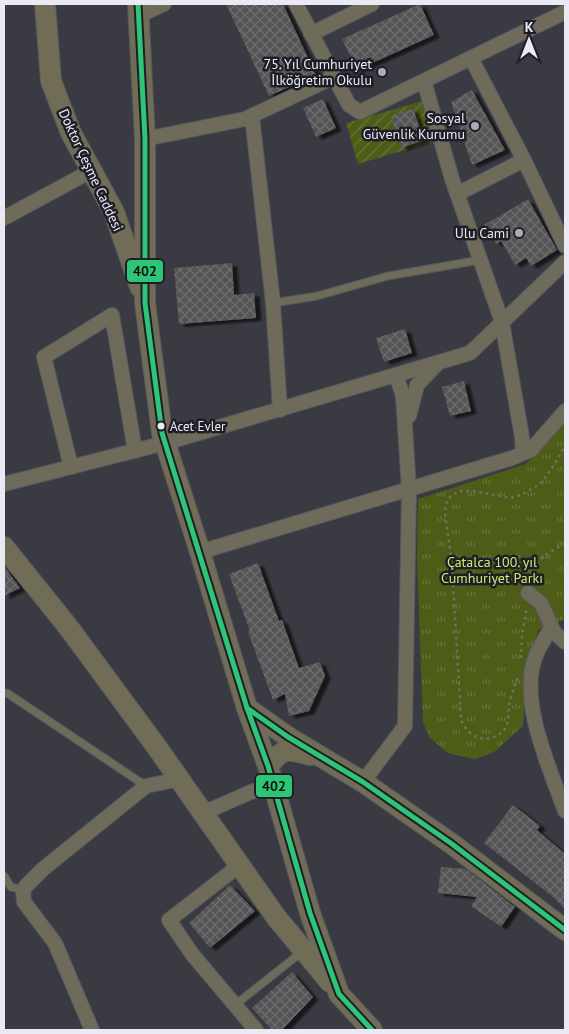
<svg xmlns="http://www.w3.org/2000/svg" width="569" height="1034" font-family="'PT Sans',sans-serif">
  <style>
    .grass { fill: url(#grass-tufts) }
    .garden { fill: url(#garden-furrows) }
    .building { fill: url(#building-cross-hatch); filter: url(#shadow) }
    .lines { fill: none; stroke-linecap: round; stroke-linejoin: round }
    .lane-casing { stroke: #57575e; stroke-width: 9 }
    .street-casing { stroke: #57575e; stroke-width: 16 }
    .secondary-casing { stroke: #57575e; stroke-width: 22 }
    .path { stroke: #727067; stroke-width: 2.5; stroke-dasharray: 2.5 4; stroke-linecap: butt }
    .lane { stroke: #6e6b5b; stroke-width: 7 }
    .street { stroke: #6e6b5b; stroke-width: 14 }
    .secondary { stroke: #716c56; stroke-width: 20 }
    .bus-1-casing { stroke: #1f1e26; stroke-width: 9 }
    .bus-1 { stroke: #2dc577; stroke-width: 5 }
    .poi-dot { fill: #acacb6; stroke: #1f1e26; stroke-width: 2 }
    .bus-dot { fill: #eaeaf5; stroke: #1f1e26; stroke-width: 2 }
    .labels { text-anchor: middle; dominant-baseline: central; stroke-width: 5; stroke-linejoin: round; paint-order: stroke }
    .bus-label { font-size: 13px; fill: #eaeaf5; stroke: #1f1e26; text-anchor: start }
    .poi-label { font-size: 14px; fill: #eaeaf5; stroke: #1f1e26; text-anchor: end }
    .street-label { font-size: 14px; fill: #eaeaf5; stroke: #1f1e26 }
    .park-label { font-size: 14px; fill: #cced77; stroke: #1f1e26 }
    .line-badge { stroke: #1f1e26; stroke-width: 2 }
    .pale-badge-label { font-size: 14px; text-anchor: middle; font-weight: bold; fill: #111 }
  </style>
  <defs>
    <pattern id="grass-tufts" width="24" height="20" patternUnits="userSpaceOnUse" patternTransform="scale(1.25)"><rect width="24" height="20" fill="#4d5d18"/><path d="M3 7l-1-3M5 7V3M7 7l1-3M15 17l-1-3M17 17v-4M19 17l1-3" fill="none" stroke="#67743a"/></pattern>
    <pattern id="garden-furrows" width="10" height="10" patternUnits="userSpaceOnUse" patternTransform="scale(1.25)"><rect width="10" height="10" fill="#4d5d18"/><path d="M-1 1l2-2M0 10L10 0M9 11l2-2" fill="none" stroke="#67743a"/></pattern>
    <pattern id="building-cross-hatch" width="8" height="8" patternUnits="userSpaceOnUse" patternTransform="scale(1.25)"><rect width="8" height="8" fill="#565456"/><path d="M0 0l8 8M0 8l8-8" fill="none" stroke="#6e6d6f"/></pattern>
    <filter id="shadow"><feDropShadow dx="5.5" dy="3" stdDeviation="1" flood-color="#0009"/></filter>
  </defs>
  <rect width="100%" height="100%" fill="#3a3a42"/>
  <polygon class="grass" points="565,421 565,619 538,630 526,678 523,726 494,752 475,759 448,753 430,738 423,722 417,559 418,499 526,464"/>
  <polygon class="garden" points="423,101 435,141 358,164 346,123"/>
  <g class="building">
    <polygon points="226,4 283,4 316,75 269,96"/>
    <polygon points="420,4 434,35 357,70 342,39"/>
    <polygon points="472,90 505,150 472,165 451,102"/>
    <polygon points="323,99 336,128 316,137 303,108"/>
    <polygon points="413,109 424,140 401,148 391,116"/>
    <polygon points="528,199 557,250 531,266 526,258 515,265 501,241 496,244 484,225"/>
    <polygon points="232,263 234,295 254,293 256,318 179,324 174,268"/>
    <polygon points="405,329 412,353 384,362 376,338"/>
    <polygon points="464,381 471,411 450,416 442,387"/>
    <polygon points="258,563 279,621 282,620 299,668 320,662 325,676 309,711 289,716 285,694 273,700 248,632 250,631 229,574"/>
    <polygon points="4,566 20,588 4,596"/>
    <polygon points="513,805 540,826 537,830 565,854 565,909 553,897 484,843"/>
    <polygon points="441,867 466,869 515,907 501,927 471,906 477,897 438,893"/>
    <polygon points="230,885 255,911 210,948 189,923"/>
    <polygon points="292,972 313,997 282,1030 272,1030 252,1008"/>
  </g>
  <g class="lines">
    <g class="lane-casing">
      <g id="lane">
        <polyline points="273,303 317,296 388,276 480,260"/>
        <polyline points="7,693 146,786"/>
        <polyline points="4,876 11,887 23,890"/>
        <polyline points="235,1005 303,951"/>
      </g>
    </g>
    <g class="street-casing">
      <g id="street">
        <polyline points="296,4 349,105 360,112 565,12"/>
        <polyline points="138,16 164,4"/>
        <polyline points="311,34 372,4"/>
        <polyline points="471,58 524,160 565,246"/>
        <polyline points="424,81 452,179 502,322 522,437 523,453"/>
        <polyline points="252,116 273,303 280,410"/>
        <polyline points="145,139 245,119 334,77"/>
        <polyline points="457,194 524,160"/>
        <polyline points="4,218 91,171"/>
        <polyline points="409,416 417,385 437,364"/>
        <polyline points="71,467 44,357 112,315 135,451"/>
        <polyline points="4,484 165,443 470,353 565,262"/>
        <polyline points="200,552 512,458 531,450 565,411"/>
        <polyline points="528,593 541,603 554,632 565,642"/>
        <path d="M551,628C546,637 538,648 535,658C519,702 550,769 565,811"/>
        <polyline points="363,782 405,726 409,489 403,396 396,375"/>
        <polyline points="203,813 251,792 274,785"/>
        <polyline points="240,865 169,920 192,954 256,1030"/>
        <polyline points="92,1030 55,943 24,902 23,890 26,886 43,869 146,786 180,779"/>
      </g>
    </g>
    <g class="secondary-casing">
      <g id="secondary">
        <polyline points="45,4 51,81 71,133 114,212 140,287"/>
        <polyline points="138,4 145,139 145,303 162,433 200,552 247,708 268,766 310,913 339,994 372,1030"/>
        <polyline points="4,547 69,628 156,746 276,917 330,982"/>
        <polyline points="247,708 288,737 363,782 452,844 565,930"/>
        <path d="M268,766C284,747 287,749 310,755"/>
      </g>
    </g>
    <g class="path">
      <path d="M529,581C529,561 550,553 565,543"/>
      <polyline points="521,658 522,635 527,607"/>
      <path d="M518,678C515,685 512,693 510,701C508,708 509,717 507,724C504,735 491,740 481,738C471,736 465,729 461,720L452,564L445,513L446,503L450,497L459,491H473L510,498L521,495L540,484L554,465L565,446"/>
    </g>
    <use href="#lane" class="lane"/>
    <use href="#street" class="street"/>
    <use href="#secondary" class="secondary"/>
    <g class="bus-1-casing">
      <g id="bus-1">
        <polyline points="138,4 145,139 145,303 162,433 247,708 268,766 310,913 339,994 372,1030"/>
        <polyline points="247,708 288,737 363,782 452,844 565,930"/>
      </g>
    </g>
    <use href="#bus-1" class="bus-1"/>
  </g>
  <g class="poi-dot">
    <circle cx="382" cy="72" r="5"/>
    <circle cx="475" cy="126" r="5"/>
    <circle cx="519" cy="233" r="5"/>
  </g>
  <circle class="bus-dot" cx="161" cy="426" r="4.5"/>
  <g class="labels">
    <g class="bus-label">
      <text x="170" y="426">Acet Evler</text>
    </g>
    <g class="poi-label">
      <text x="372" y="64">75. Yıl Cumhuriyet<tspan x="372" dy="16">İlköğretim Okulu</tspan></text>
      <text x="465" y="118">Sosyal<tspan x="465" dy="16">Güvenlik Kurumu</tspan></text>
      <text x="509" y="233">Ulu Cami</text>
    </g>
    <g class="street-label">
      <text transform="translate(91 170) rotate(65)">Doktor Çeşme Caddesi</text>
    </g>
    <g class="park-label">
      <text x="492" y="562">Çatalca 100. yıl<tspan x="492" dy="16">Cumhuriyet Parkı</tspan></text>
    </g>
  </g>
  <g class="line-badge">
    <rect x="126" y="259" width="38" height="24" rx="5" fill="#2dc577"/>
    <rect x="255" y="774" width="38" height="24" rx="5" fill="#2dc577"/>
  </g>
  <g class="pale-badge-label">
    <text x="145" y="276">402</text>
    <text x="274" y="791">402</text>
  </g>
  <rect width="569" height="1034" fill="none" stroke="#eaeaf5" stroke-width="10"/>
  <g transform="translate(529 40)" stroke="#1f1e26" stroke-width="4" paint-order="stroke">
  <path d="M0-4L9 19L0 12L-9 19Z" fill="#eaeaf5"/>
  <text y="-8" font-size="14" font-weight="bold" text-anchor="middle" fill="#eaeaf5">K</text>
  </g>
</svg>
